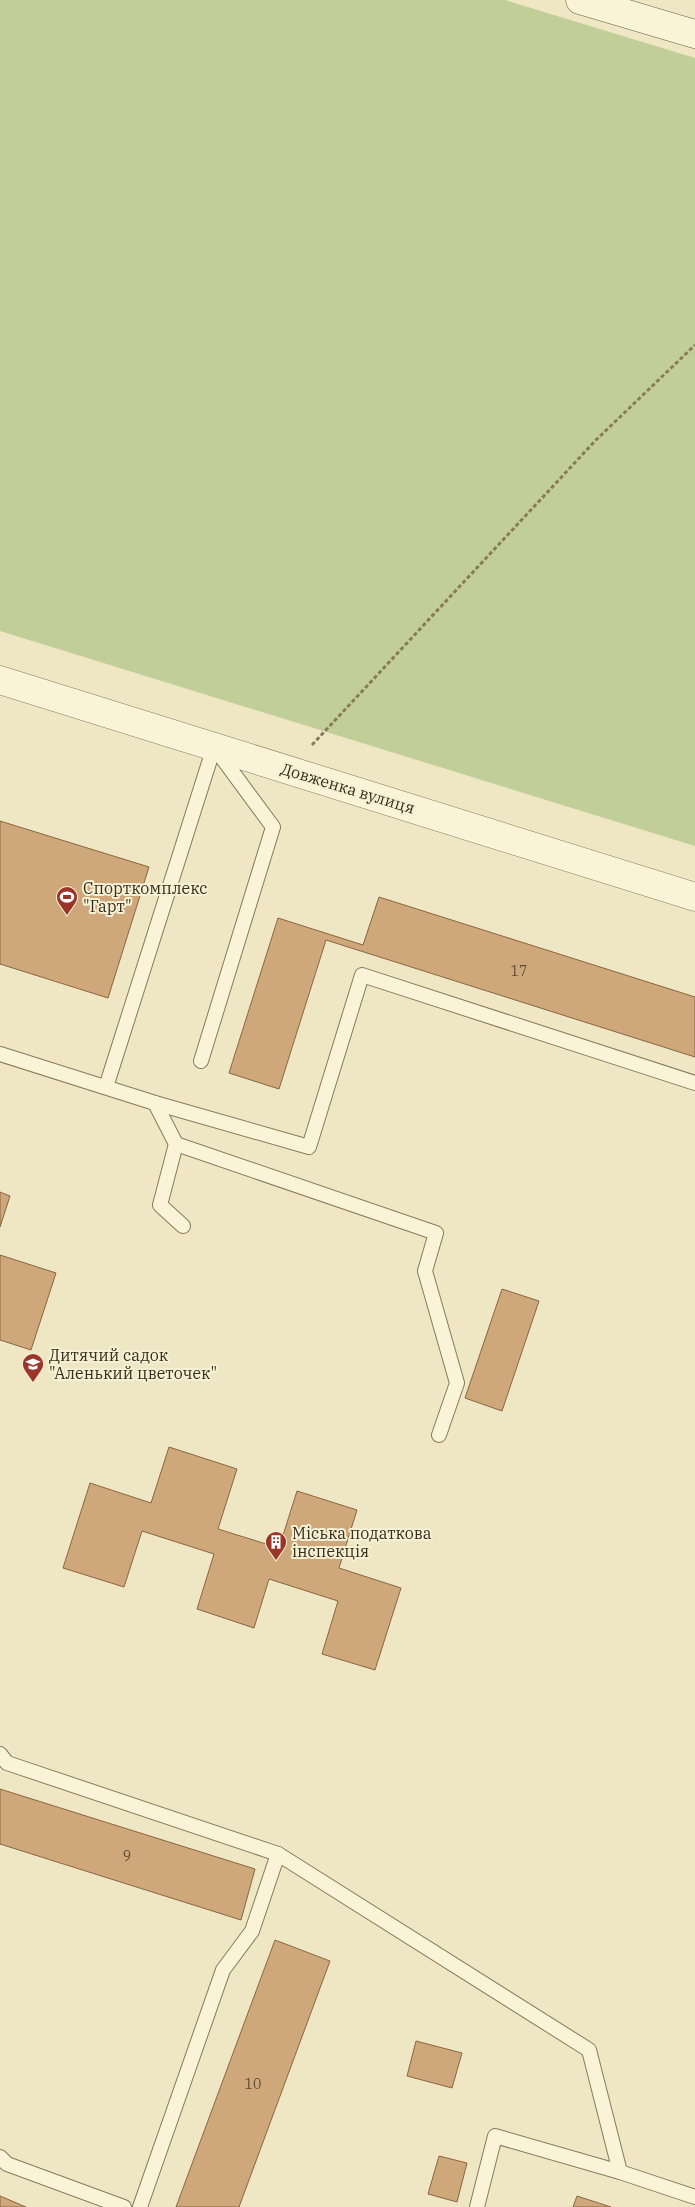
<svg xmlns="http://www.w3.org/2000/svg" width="695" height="2207" font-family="'IBM Plex Serif',serif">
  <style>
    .green { fill: #c1ce98 }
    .building { fill: #cea77a; stroke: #8a6640 }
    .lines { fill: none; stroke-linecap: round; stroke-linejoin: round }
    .lane-casing { stroke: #8a795a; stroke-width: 16 }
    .street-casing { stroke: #8a795a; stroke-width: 29 }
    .secondary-casing { stroke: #6c5a3d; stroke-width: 29 }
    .path { stroke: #8a795a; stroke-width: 3; stroke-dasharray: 4 2.5; stroke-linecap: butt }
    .lane { stroke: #f9f3d8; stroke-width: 14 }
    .street { stroke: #f9f3d8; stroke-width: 28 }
    .secondary { stroke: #f9f3d8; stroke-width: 28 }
    .labels { text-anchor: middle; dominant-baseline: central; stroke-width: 4; stroke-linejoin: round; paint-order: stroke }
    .number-label { font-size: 14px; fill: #5f4d35 }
    .street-label { font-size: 16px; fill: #3a2f1e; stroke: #f6f0d4 }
    .poi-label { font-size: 16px; fill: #3a2f1e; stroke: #f6f0d4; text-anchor: start }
  </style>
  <rect width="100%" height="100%" fill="#efe7c4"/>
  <polygon class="green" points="0,0 505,0 695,58 695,846 0,631"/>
  <g class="building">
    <polygon points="0,821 149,867 108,998 0,964"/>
    <polygon points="379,897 695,997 695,1057 326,940 279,1089 229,1073 278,918 363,945"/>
    <polygon points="0,1192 10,1196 0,1227"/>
    <polygon points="0,1255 56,1273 31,1350 0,1340"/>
    <polygon points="502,1289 539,1301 502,1411 465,1398"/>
    <polygon points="169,1447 237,1469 218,1529 279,1548 297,1491 357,1510 339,1568 401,1588 375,1670 322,1654 338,1601 269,1579 254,1628 197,1609 214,1554 142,1531 124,1587 63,1568 90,1483 151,1503"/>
    <polygon points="0,1789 255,1869 241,1920 0,1844"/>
    <polygon points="275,1940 330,1961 239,2207 176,2207"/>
    <polygon points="416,2041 462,2053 452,2088 407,2076"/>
    <polygon points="439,2156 467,2163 457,2202 428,2194"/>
    <polygon points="0,2196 26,2207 0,2207"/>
    <polygon points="577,2196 611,2207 573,2207"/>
  </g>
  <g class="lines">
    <g class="lane-casing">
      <g id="lane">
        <polyline points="0,1054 155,1103 309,1147 362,975 695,1083"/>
        <polyline points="201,1061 273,827 217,751"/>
        <polyline points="106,1087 214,747"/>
        <polyline points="155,1103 176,1144"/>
        <polyline points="183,1226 160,1205 176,1144 436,1233 425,1271 457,1383 439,1435"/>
        <polyline points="0,1754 7,1763 278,1854 589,2050 620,2172"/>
        <polyline points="0,2157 7,2164 124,2207"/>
        <polyline points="140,2207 223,1970 252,1931 278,1854"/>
        <polyline points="477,2207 495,2136 620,2172 695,2197"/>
      </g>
    </g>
    <g class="street-casing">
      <polyline id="street" points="0,680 695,897"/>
    </g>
    <g class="secondary-casing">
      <polyline id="secondary" points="580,0 695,34"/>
    </g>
    <polyline class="path" points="312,745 596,440 695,345"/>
    <use href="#lane" class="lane"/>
    <use href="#street" class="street"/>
    <use href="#secondary" class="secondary"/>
  </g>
  <defs>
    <g id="stadium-pin" transform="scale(1.125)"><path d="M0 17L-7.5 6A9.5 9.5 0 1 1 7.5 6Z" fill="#9b3529" stroke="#f6f0d4"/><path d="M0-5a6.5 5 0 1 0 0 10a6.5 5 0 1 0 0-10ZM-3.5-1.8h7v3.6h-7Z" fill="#fff"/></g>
    <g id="school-pin" transform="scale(1.125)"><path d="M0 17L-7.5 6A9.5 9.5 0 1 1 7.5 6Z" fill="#9b3529" stroke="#f6f0d4"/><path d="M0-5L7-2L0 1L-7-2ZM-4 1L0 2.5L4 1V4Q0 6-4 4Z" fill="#fff"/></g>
    <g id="building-pin" transform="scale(1.125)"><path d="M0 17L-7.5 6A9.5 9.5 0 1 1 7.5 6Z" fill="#9b3529" stroke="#f6f0d4"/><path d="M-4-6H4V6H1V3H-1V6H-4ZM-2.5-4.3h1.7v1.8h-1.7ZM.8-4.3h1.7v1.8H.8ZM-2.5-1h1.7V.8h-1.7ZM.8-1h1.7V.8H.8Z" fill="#fff"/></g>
  </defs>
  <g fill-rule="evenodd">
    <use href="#stadium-pin" x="67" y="897"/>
    <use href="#school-pin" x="33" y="1364"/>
    <use href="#building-pin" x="276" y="1542"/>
  </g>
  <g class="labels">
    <g class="number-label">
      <text x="519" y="971">17</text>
      <text x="127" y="1856">9</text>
      <text x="253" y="2084">10</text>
    </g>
    <g class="street-label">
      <text transform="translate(348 788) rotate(17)">Довженка вулиця</text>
    </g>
    <g class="poi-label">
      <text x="83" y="888">Спорткомплекс<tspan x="83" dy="18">"Гарт"</tspan></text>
      <text x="49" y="1355">Дитячий садок<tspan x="49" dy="18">"Аленький цветочек"</tspan></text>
      <text x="292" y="1533">Міська податкова<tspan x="292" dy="18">інспекція</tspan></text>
    </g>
  </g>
</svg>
